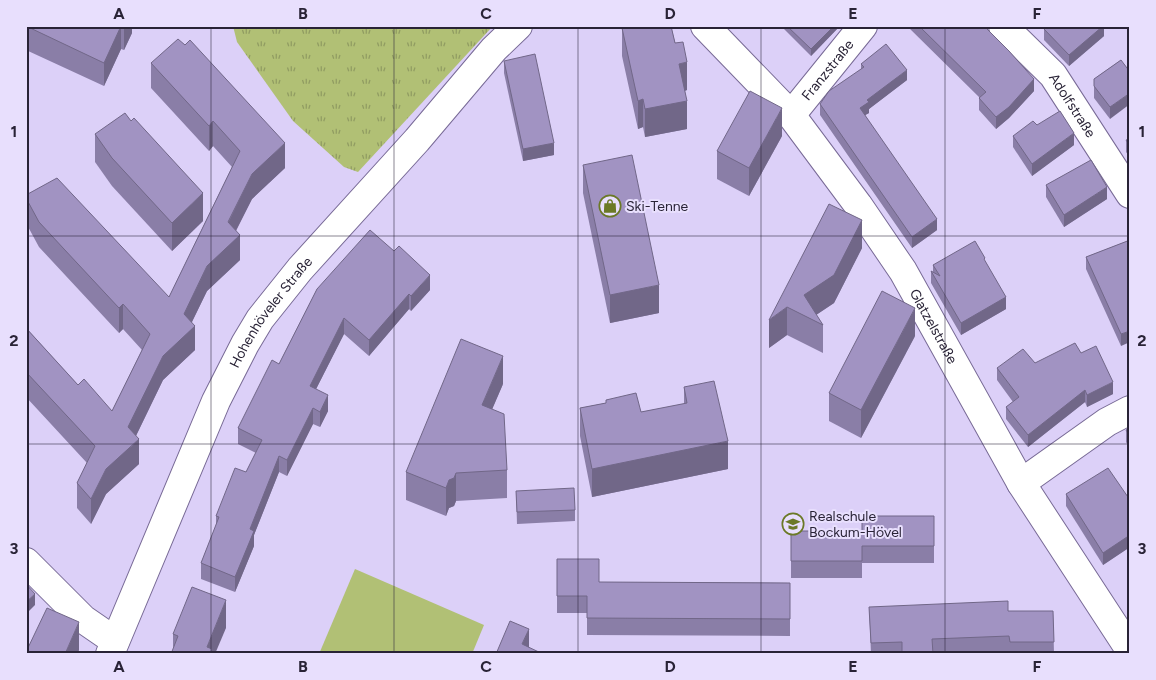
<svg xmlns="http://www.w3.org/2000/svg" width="1156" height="680" font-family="Figtree,sans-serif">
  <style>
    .grass { fill: url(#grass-tufts) }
    .garden { fill: #b1c075 }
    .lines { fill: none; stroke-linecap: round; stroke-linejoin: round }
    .minor-casing { stroke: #786a96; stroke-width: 30 }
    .minor { stroke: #fff; stroke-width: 28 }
    .wall { fill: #8a7ea7 }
    .shaded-wall { fill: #716788 }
    .building { fill: #a193c2; stroke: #716788 }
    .grid { fill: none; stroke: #292336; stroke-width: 1; stroke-opacity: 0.55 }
    .labels { text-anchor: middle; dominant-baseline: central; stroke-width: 4; stroke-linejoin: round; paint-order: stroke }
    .street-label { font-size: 14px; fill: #292336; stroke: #e8dffd }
    .poi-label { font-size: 14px; fill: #292336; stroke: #e8dffd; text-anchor: start }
    .neatline { fill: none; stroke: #292336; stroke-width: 2 }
    .grid-label { font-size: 16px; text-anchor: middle; font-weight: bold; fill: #292336 }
  </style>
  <defs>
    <pattern id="grass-tufts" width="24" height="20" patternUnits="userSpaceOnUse" patternTransform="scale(1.25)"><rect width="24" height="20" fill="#b1c075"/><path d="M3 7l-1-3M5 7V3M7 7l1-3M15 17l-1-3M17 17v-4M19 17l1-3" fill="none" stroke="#909c61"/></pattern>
  </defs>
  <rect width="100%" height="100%" fill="#dcd0f8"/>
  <polygon class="grass" points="233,26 493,26 358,172 344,167 293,121 237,42"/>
  <polygon class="garden" points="355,569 484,625 472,654 319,654"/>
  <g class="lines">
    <g class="minor-casing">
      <g id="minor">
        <path id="s1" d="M705,26L791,115L858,205L903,271L1021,483L1130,650"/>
        <path id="s2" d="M1003,26L1053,75L1130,194"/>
        <path id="s3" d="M791,115L863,26"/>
        <polyline points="1021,483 1107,422 1130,410"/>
        <polyline points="26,562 83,619 115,641"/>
        <path id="s4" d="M110,654L216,401L245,344L260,319L300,269L417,140L494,49L518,26"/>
      </g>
    </g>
    <use href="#minor" class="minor"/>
  </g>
  <g class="wall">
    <polygon points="26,26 132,26 132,33 124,50 121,49 104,86 26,50"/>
    <polygon points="627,26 671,26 687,90 685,91 687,129 645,137 643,127 638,129 622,56 622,28 627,27"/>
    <polygon points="781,26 838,26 838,28 811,56"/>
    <polygon points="907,26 984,26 1034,91 1009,118 996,129 979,110 979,98 980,98"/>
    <polygon points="1104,26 1104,36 1069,66 1044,40 1044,29"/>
    <polygon points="1121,60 1110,119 1094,98 1094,79"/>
    <polygon points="504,61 554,155 523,161 504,73"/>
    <polygon points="151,63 285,168 252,199 236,231 240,260 207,291 192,322 195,350 163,380 136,436 139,464 106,494 91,524 77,508 77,483 87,463 26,397 26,328 78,385 112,411 142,350 123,329 119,333 39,247 26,223 26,195 169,297 232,167 213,146 209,151 151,88"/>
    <polygon points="861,64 907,80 869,109 869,113 865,115 937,230 912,248 820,115 820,104 861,69"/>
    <polygon points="131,121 203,221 172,251 112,186 95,162 95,134"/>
    <polygon points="1037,125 1074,145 1032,176 1013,147 1013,136"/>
    <polygon points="782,136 749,196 717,179 717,151"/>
    <polygon points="1130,139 1130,158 1126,152 1126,140"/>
    <polygon points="583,165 659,313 610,323 583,193"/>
    <polygon points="1046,185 1107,199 1064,227 1046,197"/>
    <polygon points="829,204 862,248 834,303 816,315 823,325 823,353 787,335 769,348"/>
    <polygon points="1130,240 1121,346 1086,269 1086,257"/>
    <polygon points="985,262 1006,309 961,335 931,283 931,271 933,272 933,265"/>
    <polygon points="317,289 430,290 411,311 409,309 369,356 344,334 316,389 328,411 320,427 313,424 287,476 279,472 254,535 254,546 235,592 201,579 201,563 216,526 216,516 246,472 256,453 238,444 238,428 279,364"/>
    <polygon points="915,336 861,438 829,421 829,393"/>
    <polygon points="1081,353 1113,394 1087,407 1085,402 1028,447 1006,419 1006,407 1013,402 997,380 997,368 1035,363"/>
    <polygon points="503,384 492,409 507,470 507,498 456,501 454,506 449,508 446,516 406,500 406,472"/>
    <polygon points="684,387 728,469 592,497 580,436 580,408 606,403 606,400 641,412 684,404"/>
    <polygon points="1130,428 1130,449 1126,442 1126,430"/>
    <polygon points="516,491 575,510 575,521 517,524"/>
    <polygon points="1066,494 1130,500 1130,547 1103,565 1066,506"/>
    <polygon points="934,516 934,563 862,563 862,578 791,578 791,531 862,531"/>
    <polygon points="557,559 599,582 790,583 790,636 587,635 587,613 557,613"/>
    <polygon points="869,607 1008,611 1053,611 1054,654 1010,654 1009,653 989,654 871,654"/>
    <polygon points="226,628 173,647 173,634"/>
  </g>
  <g class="shaded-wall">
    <polygon points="121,26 121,49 104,86 104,63"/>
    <polygon points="124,26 132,26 132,33 124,50"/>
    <polygon points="834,26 838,26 838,28 811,56 811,49"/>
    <polygon points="1103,26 1104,26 1104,36 1069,66 1069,55"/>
    <polygon points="687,62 687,90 679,92 679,64"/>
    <polygon points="907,70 907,80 869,109 869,113 860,118 860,108 867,100"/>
    <polygon points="1034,79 1034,91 1009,118 996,129 996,117"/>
    <polygon points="1130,93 1130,104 1110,119 1110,107"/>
    <polygon points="643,99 643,127 638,129 638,101"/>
    <polygon points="687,101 687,129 645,137 645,109"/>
    <polygon points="782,108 782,136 749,196 749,168"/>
    <polygon points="213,121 213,146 209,151 209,126"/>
    <polygon points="1074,133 1074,145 1032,176 1032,164"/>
    <polygon points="285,143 285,168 252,199 228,246 240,235 240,260 207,291 186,334 195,326 195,350 163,380 130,448 139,439 139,464 106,494 91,524 91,499 184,314 252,174"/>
    <polygon points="554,143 554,155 523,161 523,149"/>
    <polygon points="1107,187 1107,199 1064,227 1064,215"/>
    <polygon points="203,193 203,221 172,251 172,223"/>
    <polygon points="937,219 937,230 912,248 912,237"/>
    <polygon points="862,220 862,248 834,303 810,319 804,295"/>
    <polygon points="430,275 430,290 411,311 411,296"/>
    <polygon points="659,285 659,313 610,323 610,295"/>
    <polygon points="409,294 409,309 369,356 369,340"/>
    <polygon points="1006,297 1006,309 961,335 961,323"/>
    <polygon points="123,304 123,329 119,333 119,308"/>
    <polygon points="787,307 787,335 769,348 769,320"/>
    <polygon points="915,308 915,336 861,438 861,410"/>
    <polygon points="344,318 344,334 310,401 310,386"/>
    <polygon points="1130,331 1130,342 1121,346 1121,334"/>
    <polygon points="503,356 503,384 482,433 482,405"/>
    <polygon points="1113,382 1113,394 1087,407 1087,395"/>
    <polygon points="1085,390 1085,402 1028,447 1028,435"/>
    <polygon points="328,395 328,411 320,427 320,412"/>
    <polygon points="313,408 313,424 287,476 287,460"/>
    <polygon points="728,441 728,469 592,497 592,469"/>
    <polygon points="279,456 279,472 254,535 254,546 235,592 235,577 250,529"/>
    <polygon points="456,473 456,501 454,506 449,508 446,516 446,488 449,480"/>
    <polygon points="1130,535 1130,547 1103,565 1103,553"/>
    <polygon points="35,594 35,605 26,614 26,602"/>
    <polygon points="226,600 226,628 215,654 207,654 207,647"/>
    <polygon points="79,622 79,650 78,654 65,654"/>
    <polygon points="529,629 529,650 522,644"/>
  </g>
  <g class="building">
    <polygon points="26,26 121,26 104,63"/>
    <polygon points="629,26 671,26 675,43 683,42 687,62 679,64 687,101 645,109 643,99 638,101 622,28 629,27"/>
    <polygon points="787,26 834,26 811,49"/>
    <polygon points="919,26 984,26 1009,51 1034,79 1009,107 996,117 979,98 986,92"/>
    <polygon points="1048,26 1103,26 1069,55 1044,29"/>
    <polygon points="178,39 185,45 190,40 285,143 252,174 228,222 240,235 207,266 184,314 195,326 163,356 128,427 139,439 106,469 91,499 77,483 95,446 26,372 26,328 78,385 84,379 112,411 150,334 123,304 119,308 64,249 39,222 26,198 26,195 57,178 169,297 240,151 213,121 209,126 151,63"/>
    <polygon points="886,44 907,70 867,100 869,102 860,108 937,219 912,237 820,104 829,91 864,67 861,64"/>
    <polygon points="535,54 554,143 523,149 504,61"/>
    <polygon points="1121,60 1130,72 1130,93 1110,107 1094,86 1094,79"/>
    <polygon points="750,91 782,108 749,168 717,151"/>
    <polygon points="1060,111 1074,133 1032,164 1013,136 1033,121 1037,125"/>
    <polygon points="125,113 131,121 134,118 203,193 172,223 112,158 95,134"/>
    <polygon points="1130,139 1130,146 1126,140"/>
    <polygon points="632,155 659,285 610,295 583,165"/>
    <polygon points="1091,160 1107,187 1064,215 1046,185"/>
    <polygon points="829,204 862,220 834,275 804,295 823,325 787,307 769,320"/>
    <polygon points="370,230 394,251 399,246 430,275 411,296 409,294 369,340 344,318 310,386 328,395 320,412 313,408 287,460 279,456 250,529 254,531 235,577 201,563 219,517 216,516 235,468 246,472 262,440 238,428 272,360 279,364 317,289"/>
    <polygon points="1130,240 1130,331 1121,334 1086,257"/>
    <polygon points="975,241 985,258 984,259 1006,297 961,323 931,271 940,276 933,265"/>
    <polygon points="882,291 915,308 861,410 829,393"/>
    <polygon points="461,339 503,356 482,405 504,414 507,470 456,473 454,478 449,480 446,488 406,472"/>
    <polygon points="1075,343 1081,353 1096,346 1113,382 1087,395 1085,390 1028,435 1006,407 1019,397 997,368 1023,349 1035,363"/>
    <polygon points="714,381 728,441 592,469 580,408 606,403 606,400 636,393 641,412 687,403 684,387"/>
    <polygon points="1130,428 1130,437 1126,430"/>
    <polygon points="1108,468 1130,500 1130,535 1103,553 1066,494"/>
    <polygon points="574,488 575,510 517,512 516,491"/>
    <polygon points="862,516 934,516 934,546 862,546 862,561 791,561 791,531 862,531"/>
    <polygon points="557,559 599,559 599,582 790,583 790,619 587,618 587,596 557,596"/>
    <polygon points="26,584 35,594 26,602"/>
    <polygon points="192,587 226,600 207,647 212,649 210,654 171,654 178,636 173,634"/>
    <polygon points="1008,601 1008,611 1053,611 1054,642 1010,642 1009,636 932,639 933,654 902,654 902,642 871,643 869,607"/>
    <polygon points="47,608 79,622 65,654 26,654 26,652"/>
    <polygon points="510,621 529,629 522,644 543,654 496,654"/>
  </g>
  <path class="grid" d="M211,26V654M394,26V654M578,26V654M761,26V654M945,26V654M26,236H1130M26,444H1130"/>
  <defs>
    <g id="shop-ring" transform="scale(1.125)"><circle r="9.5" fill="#e8dffd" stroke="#6b7926" stroke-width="1.5"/><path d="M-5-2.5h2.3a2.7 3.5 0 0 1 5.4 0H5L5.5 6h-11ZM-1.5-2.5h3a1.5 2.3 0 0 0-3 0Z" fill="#6b7926"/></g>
    <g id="school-ring" transform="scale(1.125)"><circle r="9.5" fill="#e8dffd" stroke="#6b7926" stroke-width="1.5"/><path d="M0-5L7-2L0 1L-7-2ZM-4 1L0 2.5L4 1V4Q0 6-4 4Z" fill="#6b7926"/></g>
  </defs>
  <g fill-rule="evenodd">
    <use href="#shop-ring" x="610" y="206"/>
    <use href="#school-ring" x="793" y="524"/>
  </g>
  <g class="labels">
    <g class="street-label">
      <text stroke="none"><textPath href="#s3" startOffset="58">Franzstraße</textPath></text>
      <text stroke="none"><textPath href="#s2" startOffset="106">Adolfstraße</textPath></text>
      <text stroke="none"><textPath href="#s4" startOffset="379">Hohenhöveler Straße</textPath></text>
      <text stroke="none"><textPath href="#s1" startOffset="379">Glatzelstraße</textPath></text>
    </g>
    <g class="poi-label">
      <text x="626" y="206">Ski-Tenne</text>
      <text x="809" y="516">Realschule<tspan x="809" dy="16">Bockum-Hövel</tspan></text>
    </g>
  </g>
  <rect width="1156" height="680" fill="none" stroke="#e8dffd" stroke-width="55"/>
  <rect x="28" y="28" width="1100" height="624" class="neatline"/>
  <g class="grid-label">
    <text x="119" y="19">A</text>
    <text x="303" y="19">B</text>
    <text x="486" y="19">C</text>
    <text x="670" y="19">D</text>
    <text x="853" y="19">E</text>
    <text x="1037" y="19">F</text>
    <text x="14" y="137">1</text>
    <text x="1142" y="137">1</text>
    <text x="14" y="346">2</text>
    <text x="1142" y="346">2</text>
    <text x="14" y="554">3</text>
    <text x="1142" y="554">3</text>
    <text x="119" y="672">A</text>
    <text x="303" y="672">B</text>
    <text x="486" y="672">C</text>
    <text x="670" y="672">D</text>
    <text x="853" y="672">E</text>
    <text x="1037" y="672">F</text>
  </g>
</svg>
